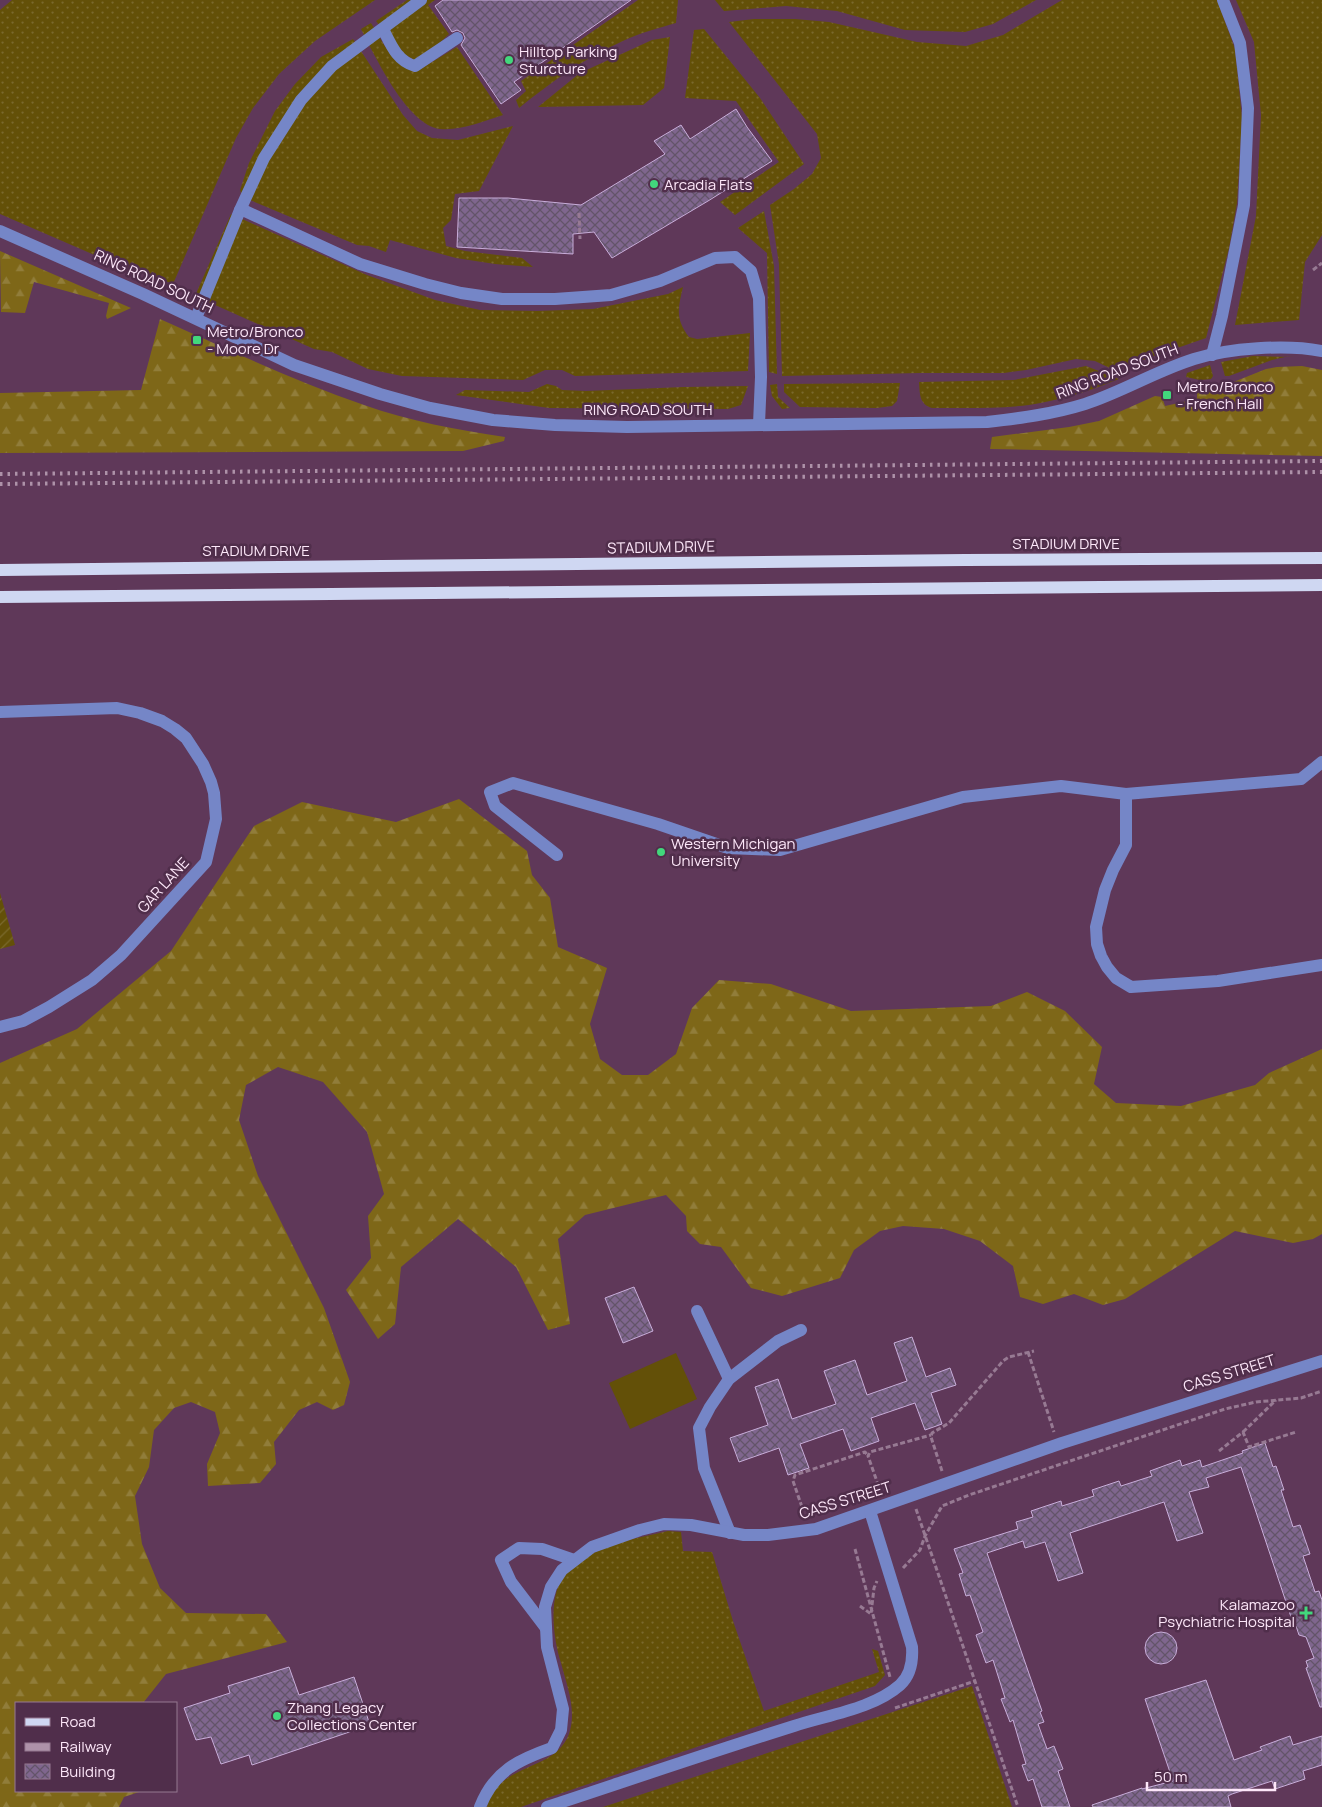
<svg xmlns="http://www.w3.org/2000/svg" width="1322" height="1807" font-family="Manrope,sans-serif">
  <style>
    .built { fill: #5f3859; fill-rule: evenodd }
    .grass { fill: url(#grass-dots) }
    .forest { fill: url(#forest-firs) }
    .garden { fill: url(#garden-furrows) }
    .pitch { fill: #635008 }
    .building { fill: url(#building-cross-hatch); stroke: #c8aed9 }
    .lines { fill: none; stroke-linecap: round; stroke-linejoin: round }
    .path { stroke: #977a93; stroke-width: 3; stroke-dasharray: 5 2.5; stroke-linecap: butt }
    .minor { stroke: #7586c7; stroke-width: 12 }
    .major { stroke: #cfd7f2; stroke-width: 12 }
    .rail { stroke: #ae92a9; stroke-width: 4; stroke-dasharray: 2.5 5; stroke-linecap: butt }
    .poi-dot { fill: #42d77c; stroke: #502e4b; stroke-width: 2 }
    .labels { text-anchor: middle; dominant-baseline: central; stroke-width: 5; stroke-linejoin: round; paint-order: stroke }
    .poi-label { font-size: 15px; fill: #fde7f9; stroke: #502e4b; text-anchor: start }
    .street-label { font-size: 15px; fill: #fde7f9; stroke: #502e4b }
  </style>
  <defs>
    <pattern id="grass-dots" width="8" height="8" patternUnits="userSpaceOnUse" patternTransform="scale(1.25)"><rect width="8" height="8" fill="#635008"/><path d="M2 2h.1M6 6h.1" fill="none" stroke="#7a692d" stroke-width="1.8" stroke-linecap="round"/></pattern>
    <pattern id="forest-firs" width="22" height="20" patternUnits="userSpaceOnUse" patternTransform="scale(1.25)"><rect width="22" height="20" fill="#7e6718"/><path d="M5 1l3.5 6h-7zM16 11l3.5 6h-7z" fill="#917d3a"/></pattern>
    <pattern id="garden-furrows" width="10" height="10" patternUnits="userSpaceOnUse" patternTransform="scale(1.25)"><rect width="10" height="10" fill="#635008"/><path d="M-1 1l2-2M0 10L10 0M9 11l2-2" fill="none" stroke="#7a692d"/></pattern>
    <pattern id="building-cross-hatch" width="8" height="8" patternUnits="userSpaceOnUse" patternTransform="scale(1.25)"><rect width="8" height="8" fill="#7f668e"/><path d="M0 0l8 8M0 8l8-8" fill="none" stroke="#635469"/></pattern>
  </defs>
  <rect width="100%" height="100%" fill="#502e4b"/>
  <path class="built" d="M0,0H1322V1807H0ZM16,1703H176V1791H16Z"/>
  <g class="grass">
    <polygon points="12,0 375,0 315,41 279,74 253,108 236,138 173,284 148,275 145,271 139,274 136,273 0,214 0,10"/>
    <polygon points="407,0 435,0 428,5 449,34 427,55 416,61 402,53 376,21"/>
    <path d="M638,0H678L676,23C659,28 642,32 625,40C587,57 552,81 519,108L516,100L526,91L521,81Z"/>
    <polygon points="715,0 1036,0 993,24 965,32 905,30 837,11 786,6 724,11"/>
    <polygon points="1062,0 1217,0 1235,49 1242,118 1237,203 1229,248 1206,338 1114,370 1095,361 1076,359 1026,370 1004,373 920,373 782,376 779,264 770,205 794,189 812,174 821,158 817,134 729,22 754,19 795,19 829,22 917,42 966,46 1003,35"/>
    <polygon points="1236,0 1322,0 1322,235 1305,262 1299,320 1235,325 1256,216 1261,115 1254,42"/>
    <path d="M371,23C383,42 393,67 417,71L457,47L503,115C484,121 460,131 440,129C407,125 375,56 361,29Z"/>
    <polygon points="704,29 760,98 804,164 735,215 720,202 779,162 736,101 685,98 694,30"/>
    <polygon points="670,37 664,88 643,105 538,107 580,73 652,40"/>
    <polygon points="353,39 403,115 417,131 432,138 458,140 513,126 479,191 455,194 451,220 443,228 446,246 465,251 522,258 533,267 495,264 456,258 390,240 386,252 369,246 357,245 243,197 240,190 249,163 275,111 295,84 321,57"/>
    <polygon points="764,211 774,266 777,374 769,372 767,253 738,228"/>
    <path d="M231,214L367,275L435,300L480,310L537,311L593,309L668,294L683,287C678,308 675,319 689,337L697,339L750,333L748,371L575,376L562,370H545L523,380L402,376L368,369L332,352L314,349L195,296Z"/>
    <polygon points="1253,356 1296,357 1285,357 1272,360 1229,376 1225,376 1221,362"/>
    <polygon points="1210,365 1213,376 1211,379 1200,380 1186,377 1187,373"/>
    <path d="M1086,366L1119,379C1090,391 1060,400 1029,405C997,409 964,408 932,408C919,404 920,394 919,382L1014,380Z"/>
    <polygon points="900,383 897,401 892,406 877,408 800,407 784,392 784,384"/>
    <polygon points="547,384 556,386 562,390 586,391 684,387 748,386 741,405 728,409 549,408 456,395 465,390 529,392"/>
    <polygon points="777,384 778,397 790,408 782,409 772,396 770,385"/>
    <path d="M668,1531L681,1532L683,1551L712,1552L733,1621L764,1711L879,1672L872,1649L878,1651L885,1675L875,1686L521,1807H487C499,1761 554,1773 569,1734C577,1710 567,1686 561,1663C553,1638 547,1593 567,1572C593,1545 634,1539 668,1531Z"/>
    <polygon points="972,1686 1012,1807 603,1807"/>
  </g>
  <g class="forest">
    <polygon points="0,251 131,308 107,319 106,316 109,303 34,282 25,313 1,312"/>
    <path d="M160,319C227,349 294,381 364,405C409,421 458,430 505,437L504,441L463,451L0,453V393L141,390Z"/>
    <polygon points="1302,366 1322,370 1322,456 990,449 992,437 1069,427 1099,421 1155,396 1162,397 1165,406 1197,399 1197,389 1191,388 1213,388 1231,383 1266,369 1277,367"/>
    <polygon points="459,799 527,851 532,875 550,898 558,947 607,968 590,1024 600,1059 622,1075 648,1075 676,1054 692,1008 719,980 771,984 851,1011 991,1006 1027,992 1065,1011 1102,1047 1094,1084 1116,1103 1181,1106 1255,1085 1269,1073 1322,1049 1322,1234 1313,1239 1293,1243 1235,1231 1125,1299 1103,1305 1074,1294 1043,1304 1020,1297 1013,1266 980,1241 944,1229 903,1226 880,1231 854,1250 840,1278 782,1296 751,1288 721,1247 700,1244 687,1231 686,1216 666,1195 585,1215 558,1239 570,1324 548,1330 516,1267 458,1219 401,1267 395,1324 378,1339 346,1290 371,1258 368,1216 384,1194 367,1132 323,1082 278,1067 246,1085 239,1120 258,1176 324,1308 350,1382 344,1405 333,1410 317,1402 299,1410 274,1442 276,1464 260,1483 208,1486 207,1464 220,1433 215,1412 191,1402 174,1408 154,1430 149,1467 135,1496 142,1544 160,1588 186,1613 266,1614 287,1642 166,1674 143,1703 16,1703 16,1791 142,1791 124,1797 119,1807 0,1807 0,1063 77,1029 171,951 254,826 302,802 396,822"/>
  </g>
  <polygon class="garden" points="0,893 15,945 0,949"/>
  <polygon class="pitch" points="676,1353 697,1399 630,1429 609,1383"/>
  <g class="building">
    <polygon points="443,0 631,0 514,82 521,90 501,104 461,45 465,38 463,33 457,30 452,32 435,6"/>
    <polygon points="736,109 747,127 772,161 708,201 612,258 594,232 573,234 573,254 457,247 459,198 508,198 581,205 665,154 654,141 681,125 690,139"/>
    <polygon points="634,1287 653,1331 623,1343 605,1298"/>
    <polygon points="912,1337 926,1377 950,1368 956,1385 931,1393 942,1424 925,1430 915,1403 871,1418 879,1441 851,1451 843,1429 800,1444 809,1468 788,1475 779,1448 739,1462 730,1438 768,1425 755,1387 778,1379 792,1419 836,1404 824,1371 855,1360 867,1395 907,1381 894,1343"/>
    <polygon points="1265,1443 1273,1467 1276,1466 1284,1490 1281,1490 1293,1527 1300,1525 1310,1554 1303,1556 1315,1592 1319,1591 1322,1600 1322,1707 1320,1707 1306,1668 1308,1667 1306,1661 1314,1658 1306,1637 1299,1635 1296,1626 1294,1626 1241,1467 1206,1478 1209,1487 1189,1492 1203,1533 1177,1541 1164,1502 1070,1533 1083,1573 1058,1581 1045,1542 1025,1548 1023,1541 987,1553 1042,1711 1040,1712 1044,1722 1038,1724 1047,1749 1054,1746 1063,1769 1058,1771 1070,1807 1042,1807 1033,1779 1028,1781 1022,1765 1026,1764 1013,1720 1010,1722 1001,1699 1005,1698 993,1660 986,1663 976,1635 983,1632 970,1595 966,1596 959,1574 963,1573 954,1549 1018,1529 1016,1522 1033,1517 1031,1511 1061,1501 1062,1506 1094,1496 1092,1490 1119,1481 1121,1486 1152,1476 1150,1471 1180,1460 1182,1466 1200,1460 1202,1467 1243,1453 1242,1451"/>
    <circle cx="1161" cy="1648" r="16"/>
    <polygon points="289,1667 299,1695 354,1677 370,1725 252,1765 249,1755 221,1764 211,1737 196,1740 184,1708 230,1693 228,1686"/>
    <polygon points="1206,1680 1234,1760 1262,1750 1260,1747 1290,1736 1293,1745 1322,1736 1322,1765 1303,1771 1305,1779 1275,1789 1272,1781 1232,1794 1228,1796 1231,1807 1093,1807 1092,1805 1142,1788 1142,1789 1173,1781 1145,1699"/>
  </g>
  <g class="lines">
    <g class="path">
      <polyline points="579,213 580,239"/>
      <polyline points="1313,270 1322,263"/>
      <polyline points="1028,1352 1054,1432"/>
      <polyline points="1243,1432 1276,1400"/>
      <polyline points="1219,1451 1243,1432 1249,1447 1296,1432"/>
      <polyline points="942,1471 931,1437 932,1433 949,1423 1003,1361 1009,1357 1034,1351"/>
      <polyline points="881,1493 868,1456 870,1452 931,1435"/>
      <polyline points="802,1507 793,1481 795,1475 865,1452 868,1456"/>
      <polyline points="916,1509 1018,1807"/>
      <polyline points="855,1549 890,1677"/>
      <polyline points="903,1568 920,1550 925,1536 942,1506 969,1495 1225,1409 1256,1402 1301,1398 1322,1391"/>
      <polyline points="860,1606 871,1614 874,1588 877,1581"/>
      <polyline points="895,1708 975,1681"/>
    </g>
    <g class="minor">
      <path d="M383,29C391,45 397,61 415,66L457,38"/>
      <polyline points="240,210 245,211 360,264 425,284 461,293 502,299 555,299 611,295 660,281 715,258 735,257 751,271 759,298 761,377 759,424"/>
      <path d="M0,231L143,294L294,365L380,394L430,408L493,420L555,425L627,427L987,422C1021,418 1053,414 1085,404C1122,392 1156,371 1194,359C1229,348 1286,344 1322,351"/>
      <polyline points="196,318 240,210 264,158 301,100 332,66 421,0"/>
      <polyline points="1212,355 1222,316 1244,205 1248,108 1240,43 1223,0"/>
      <polyline points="0,712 117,708 140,713 162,721 175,729 186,738 203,764 211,782 214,793 216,819 206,862 121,955 92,980 49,1007 23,1021 0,1027"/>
      <polyline points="1126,794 1301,779 1322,762"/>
      <polyline points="557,855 495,806 490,792 513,783 658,824 728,848 780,850 963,797 1061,786 1126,794 1126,845 1113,870 1105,890 1096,927 1097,944 1101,956 1107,967 1116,978 1131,987 1218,981 1322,965"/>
      <polyline points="697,1311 729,1379"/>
      <polyline points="730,1533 704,1468 699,1428 710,1407 729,1379 778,1341 801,1330"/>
      <polyline points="546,1628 511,1582 501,1560 519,1548 542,1549 574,1560"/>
      <path d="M480,1807C494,1771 518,1760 552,1748L561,1730L563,1709L547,1647L545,1607L551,1587L562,1570L592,1547L640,1530L664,1524L691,1525L744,1535H768L816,1529L1062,1443L1322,1361"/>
      <path d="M547,1807C629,1780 711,1752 794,1726C827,1715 873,1709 900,1685C911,1675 913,1662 912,1647L870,1511"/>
    </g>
    <g class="major">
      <polyline points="0,570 965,560 1322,558"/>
      <polyline points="0,597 1322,585"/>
    </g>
    <g class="rail">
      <polyline points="0,474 1322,461"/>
      <polyline points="0,484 1322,472"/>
    </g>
  </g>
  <g class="poi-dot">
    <circle cx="509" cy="60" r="5"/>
    <circle cx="654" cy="184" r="5"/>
    <rect x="192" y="335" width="10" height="10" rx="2.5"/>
    <rect x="1162" y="390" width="10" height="10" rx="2.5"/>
    <circle cx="661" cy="852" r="5"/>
    <path d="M1303.5 1605.5h5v5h5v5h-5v5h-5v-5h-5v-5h5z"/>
    <circle cx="277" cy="1716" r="5"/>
  </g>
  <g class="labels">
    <g class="poi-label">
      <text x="519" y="51">Hilltop Parking<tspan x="519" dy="17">Sturcture</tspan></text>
      <text x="664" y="184">Arcadia Flats</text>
      <text x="207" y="331">Metro/Bronco<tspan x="207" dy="17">- Moore Dr</tspan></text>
      <text x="1177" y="386">Metro/Bronco<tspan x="1177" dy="17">- French Hall</tspan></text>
      <text x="671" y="843">Western Michigan<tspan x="671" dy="17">University</tspan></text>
      <text x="1295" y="1604" text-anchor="end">Kalamazoo<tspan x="1295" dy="17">Psychiatric Hospital</tspan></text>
      <text x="287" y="1707">Zhang Legacy<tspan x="287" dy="17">Collections Center</tspan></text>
    </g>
    <g class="street-label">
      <text transform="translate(154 281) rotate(25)">RING ROAD SOUTH</text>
      <text transform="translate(1117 371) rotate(-21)">RING ROAD SOUTH</text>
      <text x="648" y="409">RING ROAD SOUTH</text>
      <text x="1066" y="543">STADIUM DRIVE</text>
      <text transform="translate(661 547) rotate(-1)">STADIUM DRIVE</text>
      <text x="256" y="550">STADIUM DRIVE</text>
      <text transform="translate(163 885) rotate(-48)">GAR LANE</text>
      <text transform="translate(1229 1373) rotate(-17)">CASS STREET</text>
      <text transform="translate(845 1500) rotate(-17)">CASS STREET</text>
    </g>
  </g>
  <rect x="15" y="1702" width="162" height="90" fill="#502e4b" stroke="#957891"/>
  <rect x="25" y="1718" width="25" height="8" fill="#cfd7f2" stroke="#957891"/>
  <text x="60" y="1727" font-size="15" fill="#fde7f9">Road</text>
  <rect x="25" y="1743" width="25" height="8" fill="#ae92a9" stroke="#957891"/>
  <text x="60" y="1752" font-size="15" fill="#fde7f9">Railway</text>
  <rect x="25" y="1764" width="25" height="15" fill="url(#building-cross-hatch)" stroke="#957891"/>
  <text x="60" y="1777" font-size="15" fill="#fde7f9">Building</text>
  <path d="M1147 1782v8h128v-8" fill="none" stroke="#fde7f9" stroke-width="2.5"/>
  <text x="1154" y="1782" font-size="15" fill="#fde7f9" stroke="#502e4b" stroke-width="4" paint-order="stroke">50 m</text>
</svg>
